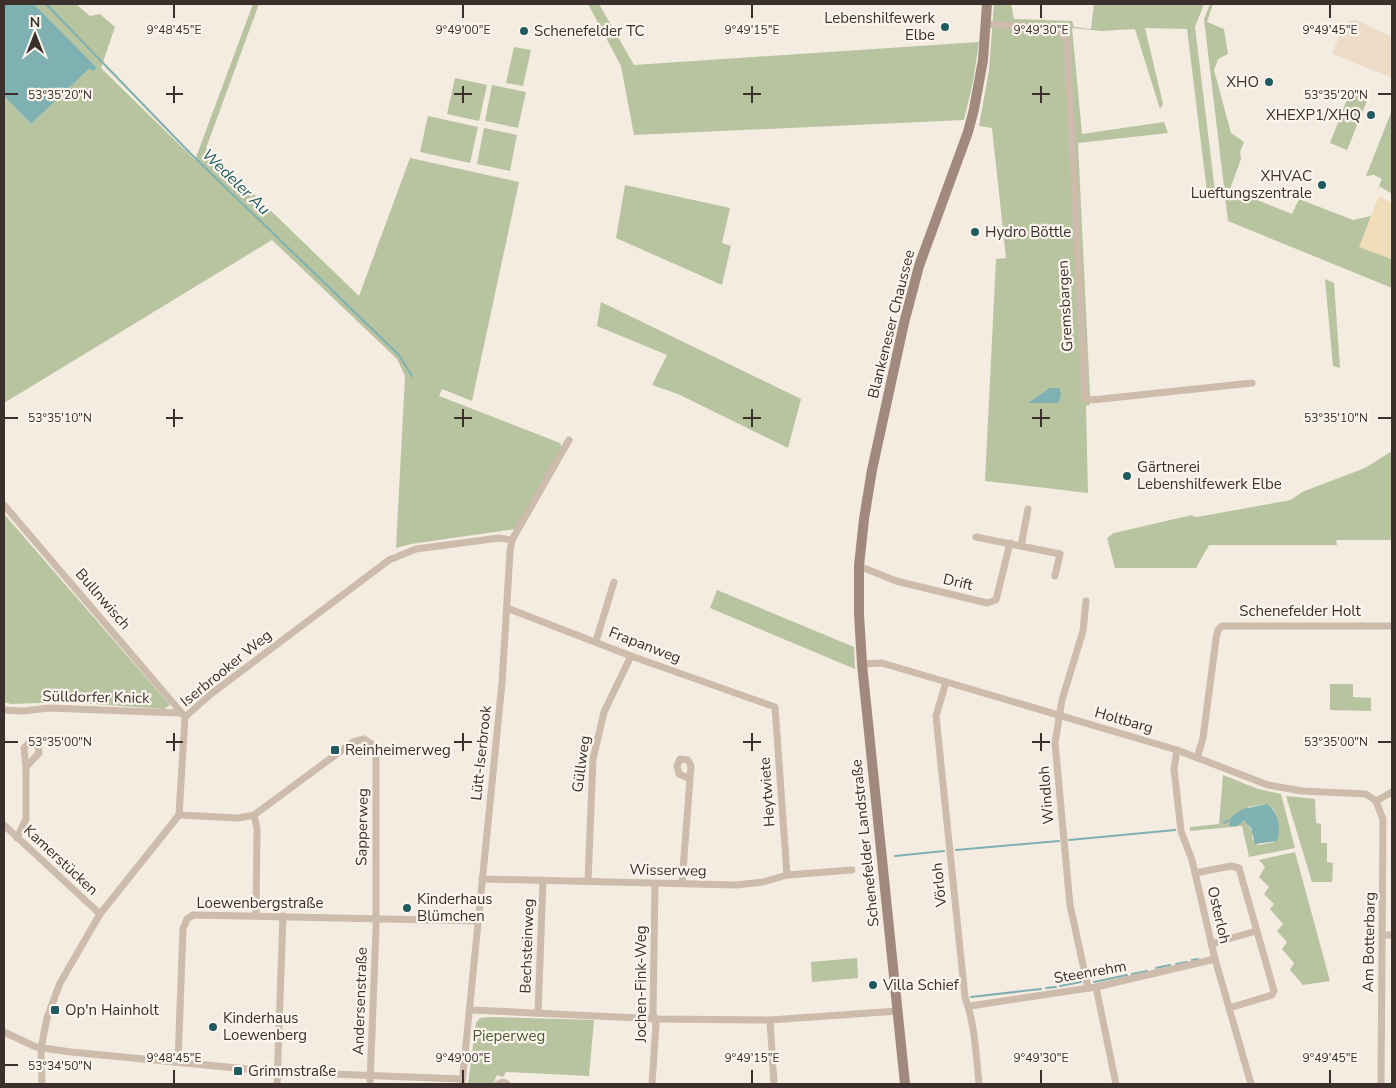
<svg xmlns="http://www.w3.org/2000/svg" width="1396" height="1088" font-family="'Nunito Sans',sans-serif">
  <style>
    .green { fill: #b8c4a0; fill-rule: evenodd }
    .sand { fill: #efdcb8 }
    .plaza { fill: #ecdcc8 }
    .water { fill: #7fb0b2 }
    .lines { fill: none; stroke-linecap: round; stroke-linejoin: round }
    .stream { stroke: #7fb0b2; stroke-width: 2 }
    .street { stroke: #cdbbac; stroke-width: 7 }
    .secondary { stroke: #a18a7d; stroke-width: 10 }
    .ticks { fill: none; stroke: #3b302b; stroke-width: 2 }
    .poi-dot { fill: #1f5a5e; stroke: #fbf5ee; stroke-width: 2 }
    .labels { text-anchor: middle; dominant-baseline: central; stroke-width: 4.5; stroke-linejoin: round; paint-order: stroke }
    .poi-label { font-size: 15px; fill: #3b302b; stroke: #fbf5ee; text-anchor: start }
    .street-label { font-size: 15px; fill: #3b302b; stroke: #fbf5ee }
    .park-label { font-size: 15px; fill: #4a5a2e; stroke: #fbf5ee }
    .water-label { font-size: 16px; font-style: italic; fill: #1f5a5e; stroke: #fbf5ee }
    .ticks-label { font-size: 12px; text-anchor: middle; fill: #3b302b; stroke: #fbf5ee; stroke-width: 4.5; stroke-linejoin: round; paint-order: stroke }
  </style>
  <rect width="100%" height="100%" fill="#f4ebe1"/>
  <g class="green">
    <polygon points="34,4 76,4 90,16 100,14 115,27 101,68 195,160 253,4 259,4 206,148 359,296 410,158 519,182 472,401 442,389 439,396 560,443 563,449 516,529 411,544 396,548 405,376 397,359 272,240 4,403 4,96 31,124 89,69 94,71 97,68"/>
    <polygon points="588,4 599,4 634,65 979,42 973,82 964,120 634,135 621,66"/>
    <polygon points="994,4 1011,4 1014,19 1072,21 1074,27 1091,29 1094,4 1204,4 1195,27 1215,191 1207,192 1187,29 1145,28 1163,104 1160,109 1135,29 1102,31 1072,28 1082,134 1164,122 1168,133 1078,143 1090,395 1090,405 1086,406 1088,493 985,481 996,259 1006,258 992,128 979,126 989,70"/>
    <polygon points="1210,4 1213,4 1207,22 1224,29 1228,54 1218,59 1214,70 1231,133 1244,142 1240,152 1241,159 1230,189 1292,214 1299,199 1353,220 1371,216 1360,247 1392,259 1392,288 1228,221 1204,19"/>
    <polygon points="514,47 531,50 523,86 506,83"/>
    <polygon points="455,78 487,85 479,121 447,114"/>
    <polygon points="492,85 526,92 518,128 485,121"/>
    <polygon points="1351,89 1369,96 1347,150 1330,143"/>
    <polygon points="1392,110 1392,194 1379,186 1382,179 1374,175 1366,176"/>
    <polygon points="428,116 478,127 470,163 420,152"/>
    <polygon points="484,128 517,135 510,171 477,164"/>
    <polygon points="625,185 730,208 722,243 731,246 722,285 616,238"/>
    <polygon points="1325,279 1334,283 1340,368 1333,366"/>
    <polygon points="601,302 801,399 788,448 678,394 652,385 667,355 597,326"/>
    <polygon points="1392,451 1392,540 1336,540 1337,545 1209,545 1196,568 1115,568 1107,538 1114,533 1192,515 1194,517 1197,517 1291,500 1302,492 1365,468"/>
    <polygon points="4,514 170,705 164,709 66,702 11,704 4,702"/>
    <polygon points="717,590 854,647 855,669 710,608"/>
    <polygon points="1330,684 1353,684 1353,697 1371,698 1371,711 1330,710"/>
    <path d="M1223,775L1258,789L1281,794L1295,848L1249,857L1242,826L1190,831V827L1219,824ZM1267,804C1282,813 1277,828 1274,842L1258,845L1252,838L1253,833L1246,822H1242L1233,826L1248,807Z"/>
    <polygon points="1286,796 1315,799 1316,823 1321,824 1321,843 1327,843 1327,862 1333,863 1332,882 1312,882"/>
    <polygon points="1295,852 1330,981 1303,985 1290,970 1294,963 1282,949 1287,942 1277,931 1283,924 1270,909 1274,904 1264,894 1269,887 1259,877 1265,867 1259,860"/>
    <polygon points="857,958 858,978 812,982 811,962"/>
    <polygon points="489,1017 594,1020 589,1076 506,1072 503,1077 497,1075 493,1084 468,1084 476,1023 480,1018"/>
  </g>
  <polygon class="sand" points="1379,196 1392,203 1392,259 1359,247"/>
  <polygon class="plaza" points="1356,20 1392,37 1392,78 1332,54 1343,27 1348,21"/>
  <g class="water">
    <polygon points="4,4 34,4 97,68 94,71 89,69 31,124 4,96"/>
    <polygon points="1050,388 1059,388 1061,393 1059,403 1028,403"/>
    <path d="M1267,804C1278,811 1282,829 1277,841L1255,844L1251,828L1244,821L1237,826H1229L1231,817L1243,809Z"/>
  </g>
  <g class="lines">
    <g class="stream">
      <polyline points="46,4 190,153 399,355 412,376"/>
      <polyline points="1224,823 1229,820"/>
      <polyline points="1069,840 1175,830"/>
      <polyline points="956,850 1059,841"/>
      <polyline points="895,856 944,851"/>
      <polyline points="1192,960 1198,959"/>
      <polyline points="1176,964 1187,962"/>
      <polyline points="1156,968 1170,965"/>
      <polyline points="1132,974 1147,971"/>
      <polyline points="1094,982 1127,975"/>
      <polyline points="1060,986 1081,982"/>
      <polyline points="1046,988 1056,987"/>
      <polyline points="971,997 1041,989"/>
    </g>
    <g class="street">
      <polyline points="987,24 1051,28 1059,31 1067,41 1085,398 1092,400 1252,383"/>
      <polyline points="4,505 185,717"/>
      <polyline points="976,537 1060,554 1055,576"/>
      <polyline points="1021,546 1028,509"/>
      <polyline points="859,566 896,581 987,603 996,600 1010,543"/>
      <polyline points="1086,601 1083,631 1062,700 1055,743 1070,905 1088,988"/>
      <polyline points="507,608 631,656 775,707 787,875"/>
      <polyline points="596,641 614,582"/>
      <polyline points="862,664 882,663 1177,750 1268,785 1302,791 1366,794 1376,801 1383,819 1381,1084"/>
      <path d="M946,682L936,716L965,997C975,1024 976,1055 979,1084"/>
      <polyline points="4,710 23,711 49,708 180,713"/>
      <polygon points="31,741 38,745 39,753 26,767 24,748"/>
      <polyline points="1177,750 1174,769 1181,831 1192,860 1215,959 1251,1084"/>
      <polyline points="1197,758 1203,738 1216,639 1218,630 1222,626 1392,626"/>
      <polyline points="1376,801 1392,792"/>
      <polyline points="179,815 238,818 254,815 353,742 364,739 376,747 376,929 370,1084"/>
      <polyline points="254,815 257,828 256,915"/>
      <polyline points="4,825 100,914"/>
      <polyline points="17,838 26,819 26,767"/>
      <polyline points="1195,873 1231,866 1239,868 1274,991 1272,995 1229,1008"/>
      <polyline points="482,879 736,885 763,882 787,875 852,870"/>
      <polyline points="588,881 593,759 604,712 631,656"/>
      <polyline points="682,883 691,766 688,760 680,759 677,766 679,774 690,779"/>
      <polyline points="1382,935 1392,935"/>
      <polyline points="1211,944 1256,931"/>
      <polyline points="1096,987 1116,1084"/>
      <polyline points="970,1006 1096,987 1215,959"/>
      <polyline points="471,1010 659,1019 770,1020 898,1011"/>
      <polyline points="538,1013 543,880"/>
      <polyline points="770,1020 774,1084"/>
      <polyline points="4,1032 36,1047 71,1052 278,1072 462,1079"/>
      <polyline points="178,1062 183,929 187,919 193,915 478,921"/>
      <polyline points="42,1084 41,1048 47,1018 60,983 100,914 179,815 185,717 211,694 389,560 416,549 499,538 512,540"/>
      <polyline points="277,1084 283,916"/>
      <polyline points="462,1084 502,683 510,552 512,540 569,440"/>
      <polyline points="498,1084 503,1082 507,1084"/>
      <polyline points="652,1084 656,1024 653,1014 655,884"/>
    </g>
    <polyline class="secondary" points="905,1084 862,664 859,614 859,566 864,519 872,470 904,323 919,266 968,132 974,109 983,60 987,4"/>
  </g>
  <path class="ticks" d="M174,5V18M463,5V18M752,5V18M1041,5V18M1330,5V18M174,86V103M463,86V103M752,86V103M1041,86V103M5,94H18M166,94H183M454,94H472M743,94H761M1032,94H1050M1378,94H1391M174,409V427M463,409V427M752,409V427M1041,409V427M5,418H18M166,418H183M454,418H472M743,418H761M1032,418H1050M1378,418H1391M174,733V751M463,733V751M752,733V751M1041,733V751M5,742H18M166,742H183M454,742H472M743,742H761M1032,742H1050M1378,742H1391M5,1065H18M174,1070V1083M463,1070V1083M752,1070V1083M1041,1070V1083M1330,1070V1083"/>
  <g class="poi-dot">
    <circle cx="945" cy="27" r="5"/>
    <circle cx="524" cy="31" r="5"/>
    <circle cx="1269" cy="82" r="5"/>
    <circle cx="1371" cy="115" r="5"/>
    <circle cx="1322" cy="185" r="5"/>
    <circle cx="975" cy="232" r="5"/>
    <circle cx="1127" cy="476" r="5"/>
    <rect x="330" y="745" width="10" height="10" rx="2.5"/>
    <circle cx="407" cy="908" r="5"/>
    <circle cx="873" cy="985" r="5"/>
    <rect x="50" y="1005" width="10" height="10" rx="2.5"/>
    <circle cx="213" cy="1027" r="5"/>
    <rect x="233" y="1066" width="10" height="10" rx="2.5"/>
  </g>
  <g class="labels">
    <g class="poi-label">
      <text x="935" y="18" text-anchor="end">Lebenshilfewerk<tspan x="935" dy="17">Elbe</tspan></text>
      <text x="534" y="31">Schenefelder TC</text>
      <text x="1259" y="82" text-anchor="end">XHO</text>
      <text x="1361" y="115" text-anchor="end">XHEXP1/XHQ</text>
      <text x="1312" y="176" text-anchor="end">XHVAC<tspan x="1312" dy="17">Lueftungszentrale</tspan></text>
      <text x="985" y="232">Hydro Böttle</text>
      <text x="1137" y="467">Gärtnerei<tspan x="1137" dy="17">Lebenshilfewerk Elbe</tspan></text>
      <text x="345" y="750">Reinheimerweg</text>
      <text x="417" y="899">Kinderhaus<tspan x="417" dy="17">Blümchen</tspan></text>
      <text x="883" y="985">Villa Schief</text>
      <text x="65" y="1010">Op'n Hainholt</text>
      <text x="223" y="1018">Kinderhaus<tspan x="223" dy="17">Loewenberg</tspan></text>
      <text x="248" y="1071">Grimmstraße</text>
    </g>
    <g class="street-label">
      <text transform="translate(1065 306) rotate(-93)">Gremsbargen</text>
      <text transform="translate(891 324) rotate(-76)">Blankeneser Chaussee</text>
      <text transform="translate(958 582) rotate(13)">Drift</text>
      <text transform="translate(103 599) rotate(49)">Bullnwisch</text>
      <text x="1300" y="611">Schenefelder Holt</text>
      <text transform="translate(645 645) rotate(21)">Frapanweg</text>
      <text transform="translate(226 668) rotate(-39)">Iserbrooker Weg</text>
      <text transform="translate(96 697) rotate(1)">Sülldorfer Knick</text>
      <text transform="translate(1124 720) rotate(16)">Holtbarg</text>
      <text transform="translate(481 753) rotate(-84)">Lütt-Iserbrook</text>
      <text transform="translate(581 764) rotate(-82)">Güllweg</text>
      <text transform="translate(767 792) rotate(-94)">Heytwiete</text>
      <text transform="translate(1046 795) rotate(-95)">Windloh</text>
      <text transform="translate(362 827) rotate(-89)">Sapperweg</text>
      <text transform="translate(865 843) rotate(-96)">Schenefelder Landstraße</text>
      <text transform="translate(61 860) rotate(43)">Kamerstücken</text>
      <text transform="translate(668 870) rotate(1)">Wisserweg</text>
      <text transform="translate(939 885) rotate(-96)">Vörloh</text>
      <text x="260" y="903">Loewenbergstraße</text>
      <text transform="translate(1219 915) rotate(77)">Osterloh</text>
      <text transform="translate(1369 942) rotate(-89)">Am Botterbarg</text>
      <text transform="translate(527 946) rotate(-88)">Bechsteinweg</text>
      <text transform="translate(1090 972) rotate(-10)">Steenrehm</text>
      <text transform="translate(641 984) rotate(-90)">Jochen-Fink-Weg</text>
      <text transform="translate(360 1001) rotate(-88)">Andersenstraße</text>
    </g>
    <g class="park-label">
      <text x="509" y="1036">Pieperweg</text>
    </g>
    <g class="water-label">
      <text transform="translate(236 182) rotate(44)">Wedeler Au</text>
    </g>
  </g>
  <g class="ticks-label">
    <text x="174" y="34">9°48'45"E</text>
    <text x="463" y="34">9°49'00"E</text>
    <text x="752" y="34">9°49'15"E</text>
    <text x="1041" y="34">9°49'30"E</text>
    <text x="1330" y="34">9°49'45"E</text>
    <text x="60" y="99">53°35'20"N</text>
    <text x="1336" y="99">53°35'20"N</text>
    <text x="60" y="422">53°35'10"N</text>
    <text x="1336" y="422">53°35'10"N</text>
    <text x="60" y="746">53°35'00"N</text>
    <text x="1336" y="746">53°35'00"N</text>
    <text x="174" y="1062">9°48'45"E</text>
    <text x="463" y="1062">9°49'00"E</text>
    <text x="752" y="1062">9°49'15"E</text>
    <text x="1041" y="1062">9°49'30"E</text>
    <text x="1330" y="1062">9°49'45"E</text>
    <text x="60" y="1070">53°34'50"N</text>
  </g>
  <rect width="1396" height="1088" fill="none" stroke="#3b302b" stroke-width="10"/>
  <g transform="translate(35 35)" stroke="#fbf5ee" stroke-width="4" paint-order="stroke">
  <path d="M0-4L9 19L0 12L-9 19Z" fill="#3b302b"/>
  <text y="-8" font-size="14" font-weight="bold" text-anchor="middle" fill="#3b302b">N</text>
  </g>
</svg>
